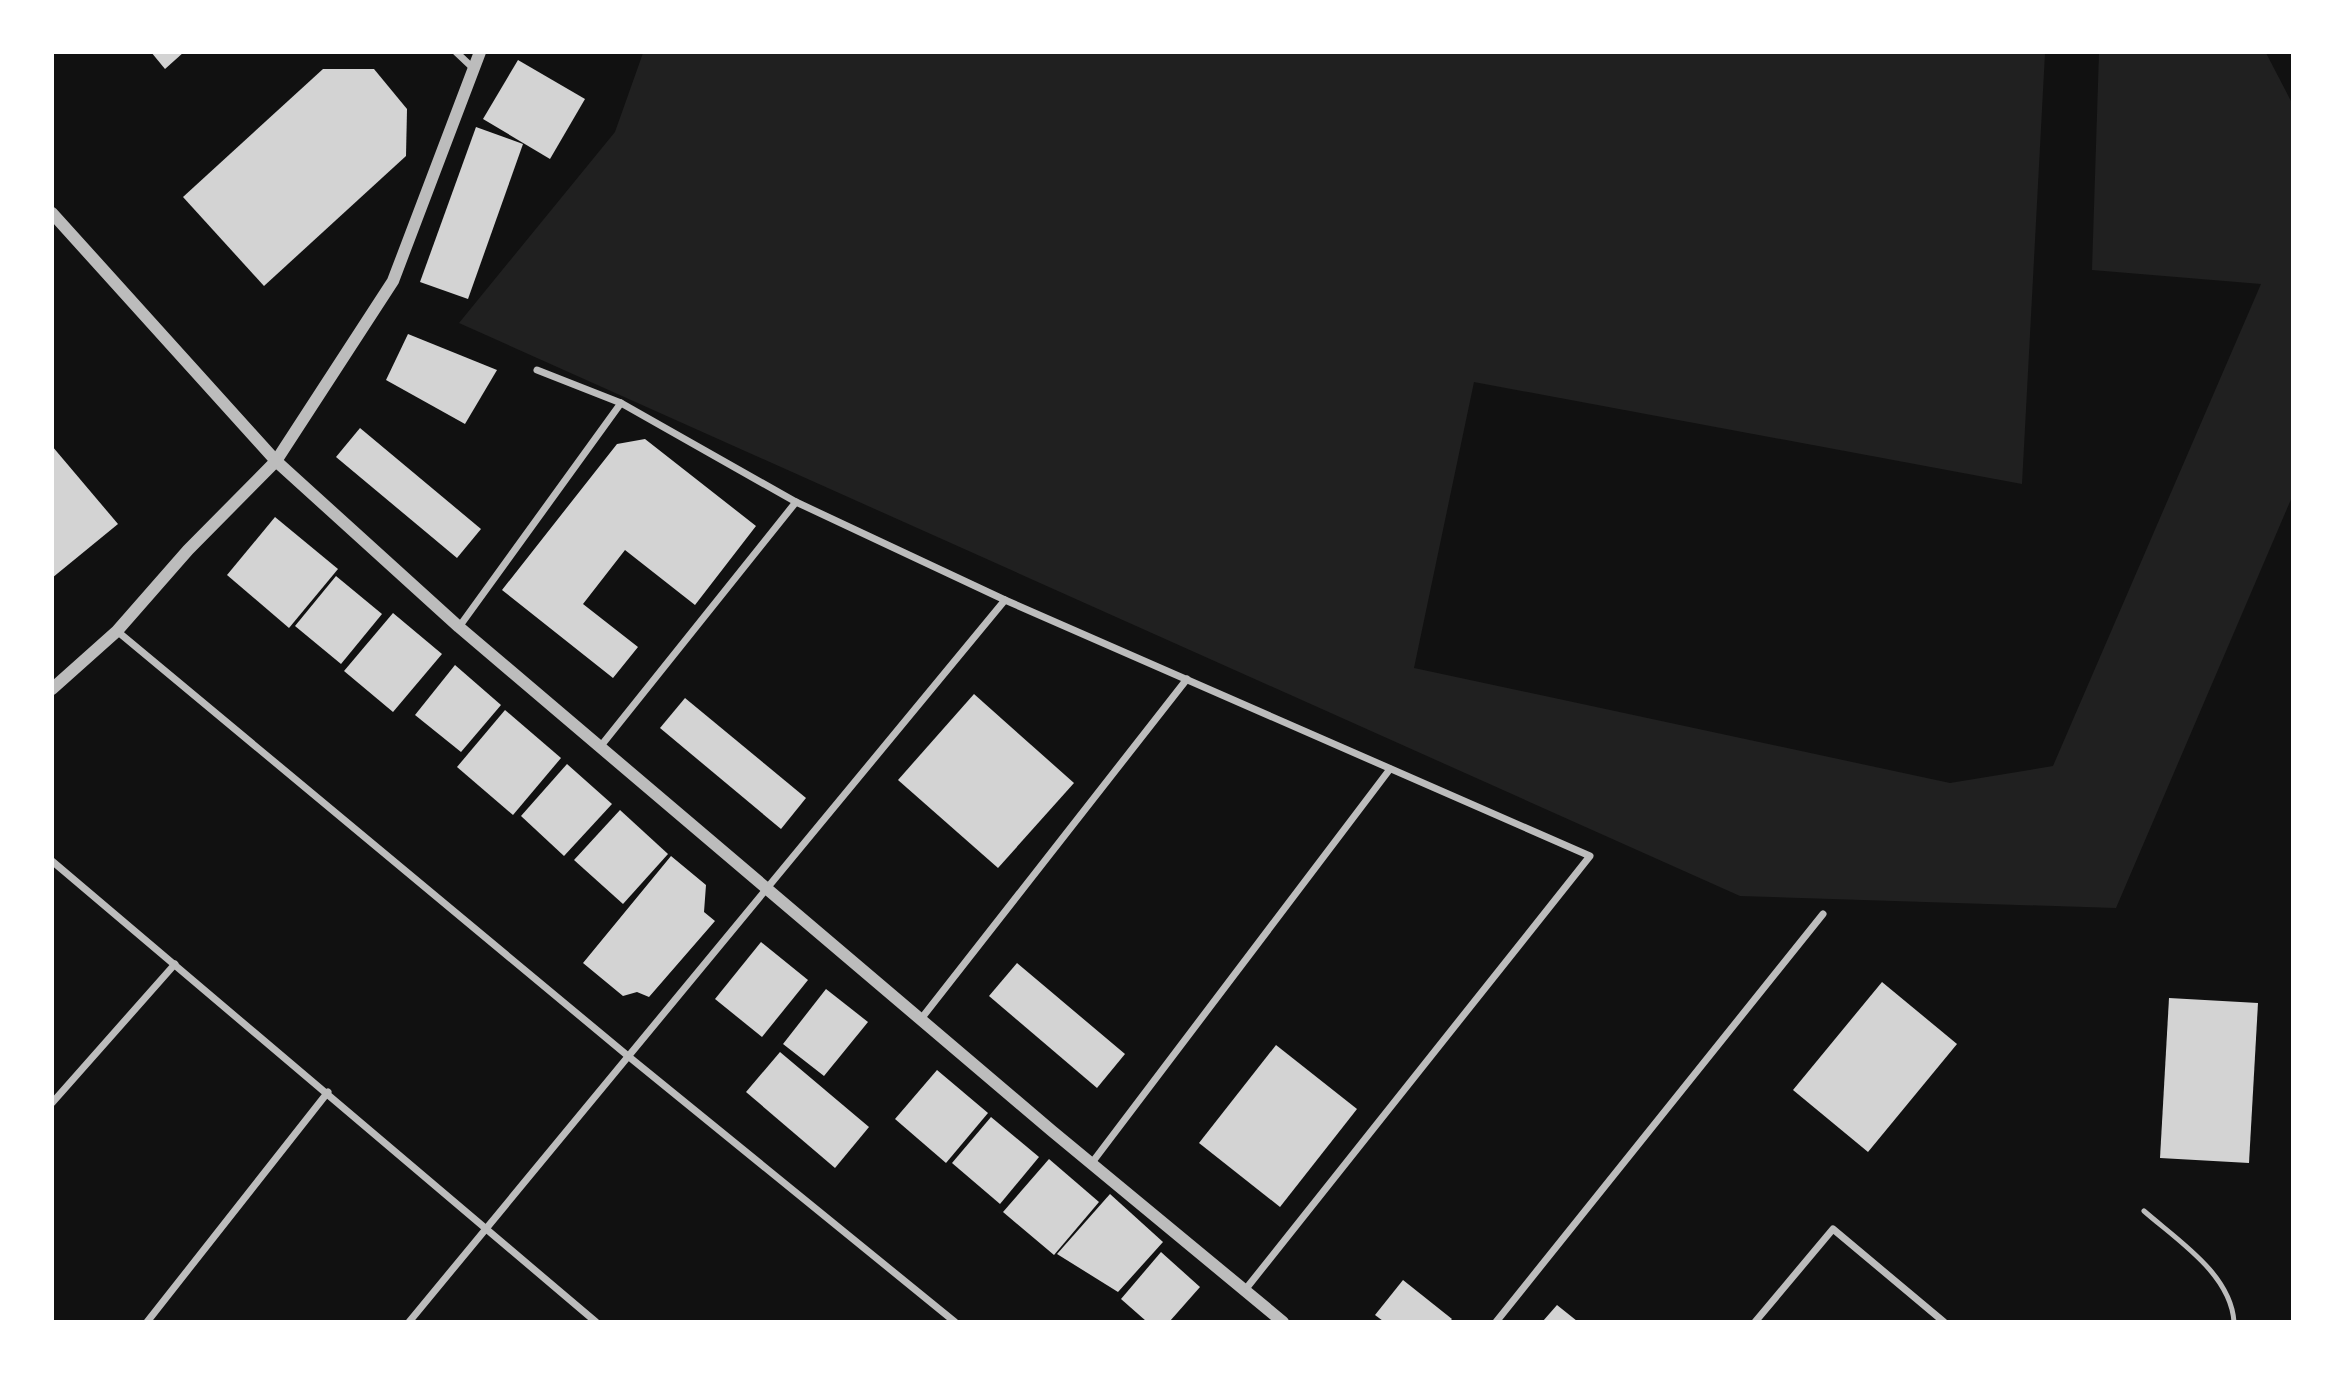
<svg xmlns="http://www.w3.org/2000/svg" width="2345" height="1374" font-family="Rubik,sans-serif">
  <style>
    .green { fill: #202020 }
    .building { fill: #d3d3d3 }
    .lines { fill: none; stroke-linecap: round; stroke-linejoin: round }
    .service { stroke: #bcbcbc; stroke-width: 5 }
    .minor { stroke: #bcbcbc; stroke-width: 7 }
    .tertiary { stroke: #bcbcbc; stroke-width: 12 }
  </style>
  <rect width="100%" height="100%" fill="#111"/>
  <polygon class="green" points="643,53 2045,53 2022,484 1474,382 1414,668 1950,783 2053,766 2261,284 2092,270 2099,53 2266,53 2292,103 2292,497 2116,908 1740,896 459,323 615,132"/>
  <g class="building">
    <polygon points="151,52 184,52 165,69"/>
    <polygon points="518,60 585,99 550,159 483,119"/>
    <polygon points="323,69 374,69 407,109 406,156 264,286 183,197"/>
    <polygon points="476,127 523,144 468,299 420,282"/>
    <polygon points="408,334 497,370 465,424 386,380"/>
    <polygon points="360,428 481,529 457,558 336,457"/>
    <polygon points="645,439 756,526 695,605 625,550 583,604 638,647 613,678 502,590 617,444"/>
    <polygon points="52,446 118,524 52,578"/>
    <polygon points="275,517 338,569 289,628 227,575"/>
    <polygon points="336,576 382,614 341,664 295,626"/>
    <polygon points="393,613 442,654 393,712 344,671"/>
    <polygon points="455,665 501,705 461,752 415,715"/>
    <polygon points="974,694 1074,783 998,868 898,780"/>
    <polygon points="685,698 806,798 781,829 660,728"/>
    <polygon points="505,710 561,758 513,815 457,767"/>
    <polygon points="567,764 612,804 564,856 521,816"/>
    <polygon points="620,810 668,854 623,904 574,860"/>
    <polygon points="671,856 706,885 704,912 715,921 649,997 637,992 623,996 583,963"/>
    <polygon points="761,942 808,980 762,1037 715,999"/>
    <polygon points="1017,963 1125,1054 1097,1088 989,996"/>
    <polygon points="1882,982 1957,1044 1868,1152 1793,1090"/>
    <polygon points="826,989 868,1022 824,1076 783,1044"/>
    <polygon points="2169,998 2258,1003 2249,1163 2160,1158"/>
    <polygon points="1276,1045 1357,1109 1280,1207 1199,1143"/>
    <polygon points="780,1052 869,1127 835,1168 746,1092"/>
    <polygon points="937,1070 988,1113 946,1163 895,1119"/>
    <polygon points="991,1117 1039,1157 1000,1204 952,1163"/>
    <polygon points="1049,1159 1099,1202 1054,1255 1003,1212"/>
    <polygon points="1110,1194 1163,1242 1118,1292 1057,1254"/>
    <polygon points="1161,1252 1200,1287 1170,1321 1146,1321 1121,1299"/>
    <polygon points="1403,1280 1452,1319 1450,1321 1383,1321 1375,1315"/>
    <polygon points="1557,1305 1577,1321 1543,1321"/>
  </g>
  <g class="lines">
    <path class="service" d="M2144,1211C2177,1240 2231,1274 2234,1322"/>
    <g class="minor">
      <polyline points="456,52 474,69"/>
      <polyline points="537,370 621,403 796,502 1005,600 1590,856 1245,1290"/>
      <polyline points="459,627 621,403"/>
      <polyline points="117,631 628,1056 955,1322"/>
      <polyline points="600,747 796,502"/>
      <polyline points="52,861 596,1322"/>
      <polyline points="921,1019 1187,679"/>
      <polyline points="52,1103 175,964"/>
      <polyline points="1091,1164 1390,769"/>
      <polyline points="147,1322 328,1092"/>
      <polyline points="409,1322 1005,600"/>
      <polyline points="1496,1322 1823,914"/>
      <polyline points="1755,1322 1833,1229 1944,1322"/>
    </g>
    <g class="tertiary">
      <polyline points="52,213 276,461 459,627 1052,1131 1283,1322"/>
      <polyline points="52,689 117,631 188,550 276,461 393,281 480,52"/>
    </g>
  </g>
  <rect width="2345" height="1374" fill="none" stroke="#ffffff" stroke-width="108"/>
</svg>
